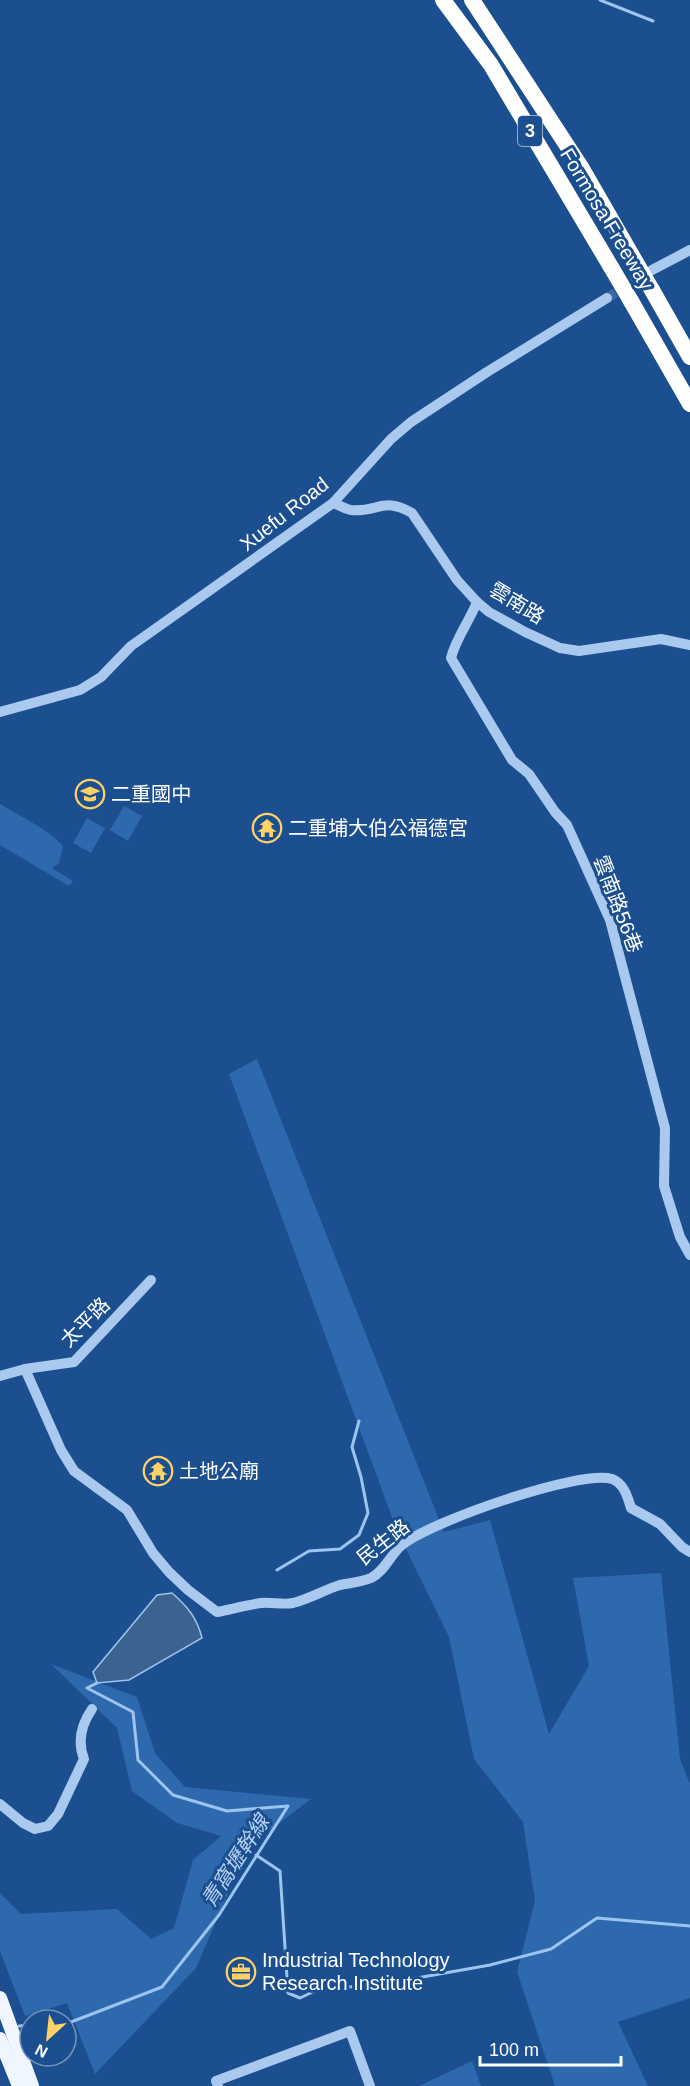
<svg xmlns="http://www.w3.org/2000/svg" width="690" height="2086" font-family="Arial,'Noto Sans TC',sans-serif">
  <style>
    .green { fill: #2e69ad }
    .water { fill: #3c6290; stroke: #9cc4f0; stroke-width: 1.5 }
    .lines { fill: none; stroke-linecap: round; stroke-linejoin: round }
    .stream { stroke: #9cc4f0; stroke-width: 3 }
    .minor-tunnel { stroke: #3d69a0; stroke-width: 10; stroke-dasharray: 10 5; stroke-linecap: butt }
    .minor { stroke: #a9c9ee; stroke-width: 10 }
    .major { stroke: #f0f6ff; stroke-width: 14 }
    .highway { stroke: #fff; stroke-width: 16 }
    .highway-bridge { stroke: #fff; stroke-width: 16 }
    .labels { text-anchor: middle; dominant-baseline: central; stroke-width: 6; stroke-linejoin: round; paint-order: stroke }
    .shield { fill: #1b4f8f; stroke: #bbcadd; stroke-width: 1.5 }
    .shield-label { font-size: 18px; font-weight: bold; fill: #fff }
    .street-label { font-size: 20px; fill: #fff; stroke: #1b4f8f }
    .poi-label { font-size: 20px; fill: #fff; stroke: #1b4f8f; text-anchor: start }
    .water-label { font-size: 21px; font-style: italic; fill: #b5d3f5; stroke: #1b4f8f }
  </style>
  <rect width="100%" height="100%" fill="#1b4f8f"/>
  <g class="green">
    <path d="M0,804C21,817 47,828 63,846L59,863L52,868L73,881L69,886L0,845Z"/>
    <polygon points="124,806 142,816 128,841 110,830"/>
    <polygon points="87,818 105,828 91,853 73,843"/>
    <polygon points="257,1059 444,1532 490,1520 549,1734 589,1666 573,1578 661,1573 680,1759 690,1784 690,1998 618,2022 648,2086 555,2086 517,1972 535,1901 523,1822 474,1759 449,1637 397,1531 229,1074"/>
    <polygon points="51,1664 137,1697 155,1753 185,1787 311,1799 248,1847 196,1968 95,2074 67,2003 25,2016 0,1951 0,1893 21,1914 117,1909 151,1939 174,1928 193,1860 221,1836 177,1823 132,1791 117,1728"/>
    <polygon points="472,2061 481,2086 419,2086"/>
  </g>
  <path class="water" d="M172,1593C188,1607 197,1618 202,1638L129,1680L97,1683L93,1672L157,1595Z"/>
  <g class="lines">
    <g class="stream">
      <polyline points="600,0 653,21"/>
      <polyline points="277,1570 309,1551 340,1549 359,1535 368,1513 361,1477 352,1447 359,1421"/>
      <polyline points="256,1855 280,1871 288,1993 300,1998 321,1988 372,1986 490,1965 551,1949 597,1918 690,1926"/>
      <polyline points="66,2023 71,2022 162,1987 219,1915 288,1806 227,1811 173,1795 138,1760 133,1712 87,1688 97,1683"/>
      <polyline points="19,2026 30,2025"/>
    </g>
    <polyline class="minor-tunnel" points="607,298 647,273"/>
    <g class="minor">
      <polyline points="652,270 690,250"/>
      <path d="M333,503C339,505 345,509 351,510C377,513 384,496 412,513L457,580L477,602L489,612L525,632L560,648L579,651L661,639L690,645"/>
      <path d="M477,602C469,622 456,638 451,658L512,760L529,774L555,812L567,825L610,920L665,1128L664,1186L680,1237L690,1255"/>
      <polyline points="0,712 80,690 101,677 131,646 333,503 391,439 411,422 487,372 607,298"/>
      <path d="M25,1369L61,1450L74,1471L127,1510L153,1553L169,1572L188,1590L217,1612C232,1609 247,1605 261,1603C272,1602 283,1605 293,1603C309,1599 324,1590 340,1585C350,1583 362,1582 371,1578C385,1571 390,1555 402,1545C429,1522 581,1469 612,1479C624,1483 628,1498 631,1508L660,1524L682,1547L690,1552"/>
      <polyline points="0,1376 25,1369 74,1362 151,1280"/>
      <path d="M0,1804L23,1823L35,1829L48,1826L58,1814L84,1759C77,1741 81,1725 92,1709"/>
      <polyline points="218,2086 216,2081 350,2031 370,2086"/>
    </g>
    <g class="major">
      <polyline points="0,1998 32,2086"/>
      <polyline points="0,2039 19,2086"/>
    </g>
    <g class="highway">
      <polyline points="443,0 491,65 611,267"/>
      <polyline points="472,0 581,167 631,254"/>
      <polyline points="652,290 690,357"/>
      <polyline points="631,301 690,404"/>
    </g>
    <g class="highway-bridge">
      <polyline points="631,254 652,290"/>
      <polyline points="611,267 631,301"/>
    </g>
  </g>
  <defs>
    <g id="school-ring" transform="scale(1.5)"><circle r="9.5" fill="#1b4f8f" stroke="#ffd166" stroke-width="1.5"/><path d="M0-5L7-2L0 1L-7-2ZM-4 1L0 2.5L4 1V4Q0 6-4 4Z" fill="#ffd166"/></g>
    <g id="temple-ring" transform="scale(1.5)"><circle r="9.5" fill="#1b4f8f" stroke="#ffd166" stroke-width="1.5"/><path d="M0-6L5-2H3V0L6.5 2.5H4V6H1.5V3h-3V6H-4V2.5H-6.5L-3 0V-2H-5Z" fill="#ffd166"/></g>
    <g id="office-ring" transform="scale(1.5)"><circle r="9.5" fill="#1b4f8f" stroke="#ffd166" stroke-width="1.5"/><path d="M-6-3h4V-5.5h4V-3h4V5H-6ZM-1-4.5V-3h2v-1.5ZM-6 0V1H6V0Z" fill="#ffd166"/></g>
  </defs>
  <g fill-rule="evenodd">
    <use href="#school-ring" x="90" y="794"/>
    <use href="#temple-ring" x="267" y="828"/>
    <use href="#temple-ring" x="158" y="1471"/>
    <use href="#office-ring" x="241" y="1972"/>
  </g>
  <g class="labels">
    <rect class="shield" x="518" y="116" width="24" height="30" rx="4.5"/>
    <g class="shield-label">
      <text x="530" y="131">3</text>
    </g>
    <g class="street-label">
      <text transform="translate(607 219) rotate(59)">Formosa Freeway</text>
      <text transform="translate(284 514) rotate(-38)">Xuefu Road</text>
      <text transform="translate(517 603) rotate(31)">雲南路</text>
      <text transform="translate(618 904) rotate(69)">雲南路56巷</text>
      <text transform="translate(85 1322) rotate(-45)">太平路</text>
      <text transform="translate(383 1542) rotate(-38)">民生路</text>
    </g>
    <g class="poi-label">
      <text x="111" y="794">二重國中</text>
      <text x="288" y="828">二重埔大伯公福德宮</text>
      <text x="179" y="1471">土地公廟</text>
      <text x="262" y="1960">Industrial Technology<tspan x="262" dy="23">Research Institute</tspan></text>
    </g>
    <g class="water-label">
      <text transform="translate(235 1861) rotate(-57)">青窩壢幹線</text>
    </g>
  </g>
  <g transform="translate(48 2038) rotate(207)"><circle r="28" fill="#1b4f8f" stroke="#7695bc" stroke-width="1.5"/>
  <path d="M0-4.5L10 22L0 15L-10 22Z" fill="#ffd166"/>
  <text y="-9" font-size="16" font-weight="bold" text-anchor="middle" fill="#ffffff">N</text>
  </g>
  <path d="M480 2056v9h141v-9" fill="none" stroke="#ffffff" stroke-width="3"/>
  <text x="489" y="2056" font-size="18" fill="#ffffff" stroke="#1b4f8f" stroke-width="4.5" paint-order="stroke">100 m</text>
</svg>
